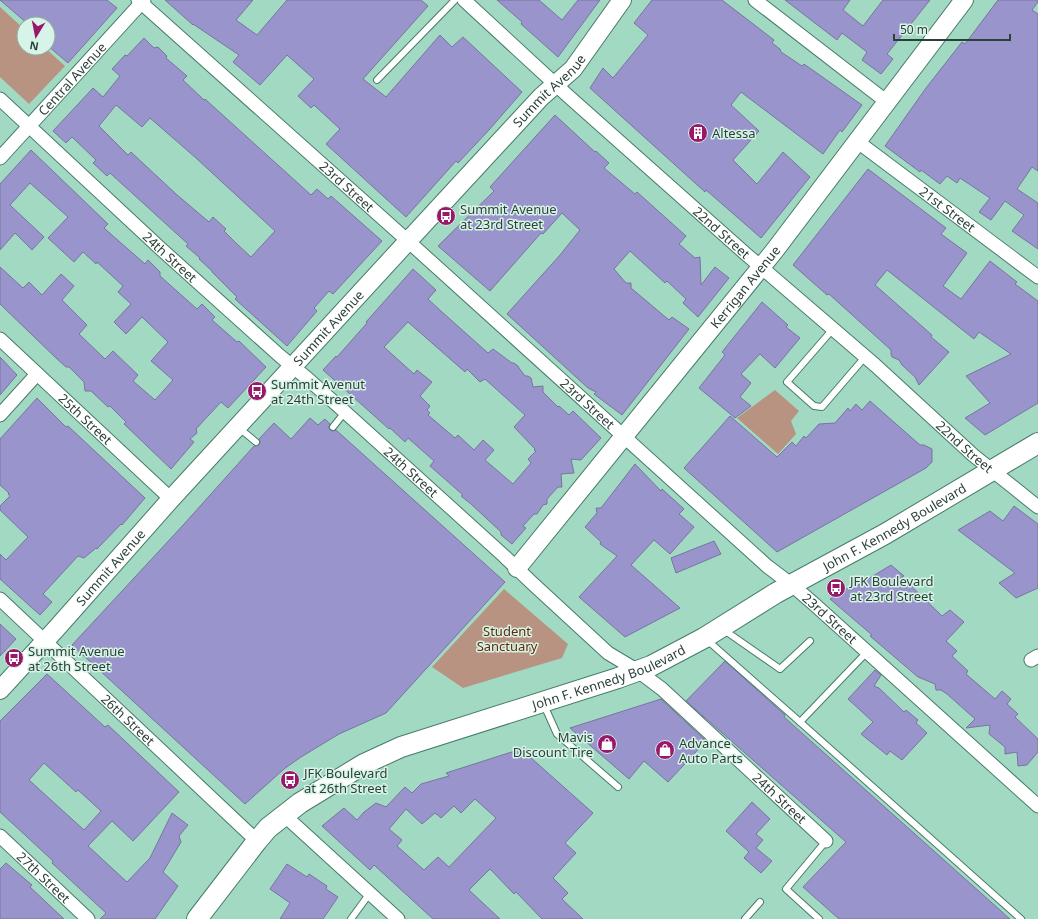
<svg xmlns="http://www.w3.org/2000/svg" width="1038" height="919" font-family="'Noto Sans',sans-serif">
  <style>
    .green { fill: #b89381 }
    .building { fill: #9994cc; stroke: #7875a0; fill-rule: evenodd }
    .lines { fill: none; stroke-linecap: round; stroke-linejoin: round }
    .lane-casing { stroke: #477c68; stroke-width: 8 }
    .street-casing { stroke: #477c68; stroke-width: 15 }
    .secondary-casing { stroke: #477c68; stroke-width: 20 }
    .primary-casing { stroke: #477c68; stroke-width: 22 }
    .lane { stroke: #fff; stroke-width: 6 }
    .street { stroke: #fff; stroke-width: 13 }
    .secondary { stroke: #fff; stroke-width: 18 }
    .primary { stroke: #fff; stroke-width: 20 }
    .labels { text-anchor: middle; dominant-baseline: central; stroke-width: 3; stroke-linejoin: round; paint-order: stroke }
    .street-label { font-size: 13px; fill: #2a4138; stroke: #d8f3e7 }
    .poi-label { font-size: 13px; fill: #2a4138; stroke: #d8f3e7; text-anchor: start }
    .park-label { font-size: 13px; fill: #5f2a08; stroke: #d8f3e7 }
  </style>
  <rect width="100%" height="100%" fill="#a2d9c3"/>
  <g class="green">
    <polygon points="0,7 24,29 24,48 45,48 65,66 29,104 0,77"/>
    <polygon points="775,390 799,411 791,421 796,434 778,454 737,418"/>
    <polygon points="504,589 568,644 562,658 463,688 432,667"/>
  </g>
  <g class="building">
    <polygon points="0,0 107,0 117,8 68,63 48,46 48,24 28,24"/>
    <polygon points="165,0 253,0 236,20 257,35 287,0 421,0 428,6 363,79 386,97 440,35 452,47 463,37 522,92 489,130 458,163 456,161 406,217 326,144 340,129 314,105 311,108 298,96 314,79 287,55 260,85 233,62 239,55 193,24 193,25"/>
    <polygon points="497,0 539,0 562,20 578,0 600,0 558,57 521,24 522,22"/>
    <polygon points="652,0 722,0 774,40 772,43 780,49 781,52 802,66 804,64 862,105 842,132 840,130 823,154 741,92 731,105 759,131 733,160 757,184 783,152 810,177 761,238 706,190 705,192 590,88 603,68 613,78 648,35 634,23"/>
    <polygon points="785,0 850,0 843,10 863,26 883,0 930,0 887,54 893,59 881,74 862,60 867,52 842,33 837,40"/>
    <polygon points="998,0 1038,0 1038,2 1032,10 1038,14 1038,171 1032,167 1017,189 1038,203 1038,249 1012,231 1024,215 1005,201 991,220 979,212 990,198 960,178 957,183 947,176 940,184 921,170 920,172 885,146 926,88 962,42 965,44"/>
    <path d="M144,38L154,48L158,47L167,56L166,58L187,76L183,80L204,100L205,99L311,195L317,189L328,199L331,196L382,241L333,294L329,291L314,308L317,311L287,346L235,299L237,297L212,272V271L199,259L200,258L186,246L188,244L110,173L107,176L93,163L96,160L72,137L66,143L53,131L93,88L103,97L120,76L112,69L125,55L127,56ZM116,105L142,127L150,118L196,158L275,231L251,257L236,243L224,231L226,229L213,217L209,222L176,194L131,152L128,155L99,126Z"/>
    <polygon points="555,115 595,152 596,151 609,163 604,168 635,194 637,192 686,236 679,244 695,258 700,257 701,285 715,267 729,278 698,317 683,303 686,299 667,281 665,283 630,251 614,269 626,283 631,283 631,288 669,320 672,317 689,329 622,415 594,394 596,392 588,388 507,314 560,255 580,230 562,213 543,234 541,233 490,291 438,246 494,191 490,187"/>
    <polygon points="31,150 108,224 104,228 145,264 148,260 160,272 160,276 197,309 202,304 215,317 212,320 237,342 239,341 266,367 228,408 221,402 196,429 197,433 190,439 194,442 171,469 124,424 126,422 110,406 108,407 91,391 85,391 84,382 69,367 66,367 56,358 0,304 0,267 23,288 29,282 42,295 61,274 74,286 62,300 87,325 79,334 105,359 113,351 138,375 133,381 155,400 173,380 151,361 168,342 142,317 126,334 114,322 131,304 118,292 123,286 97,262 96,264 83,252 74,262 48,238 68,217 30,183 10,205 44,237 32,250 15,233 0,250 0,184"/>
    <polygon points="868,169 946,228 941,234 967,253 943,286 961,299 990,261 1017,282 1015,284 1038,301 1038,403 985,435 965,418 990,403 966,376 1011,354 979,332 974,339 887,270 875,285 932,335 931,337 949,352 919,385 915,377 902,365 899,360 892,357 891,354 891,350 829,294 827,295 793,265"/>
    <path d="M413,269L436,290L428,299L442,312L488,353L493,349L512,363H514L518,366L519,368L525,376H528L531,378L533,387L543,386V392L558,407L559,406L569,415L573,411L601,438L581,460L571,459L574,473L561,474L562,487H558L547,499V504L543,505L537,514H534L523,526L526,528L512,544L501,535V532L471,504L461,496L463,495L430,466L434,461L408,438L405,442L390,428L389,429L323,370L336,356L337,357L367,323L366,322ZM408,322L465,372L467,369L480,382L485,379L525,415L514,427L535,449L534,450L536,451L528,459L531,463L513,484L485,460L494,450L483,440L474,450L458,435L455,438L428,415L430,413L427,410L430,406L420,396L432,382L417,370L414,374L384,347Z"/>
    <polygon points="762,302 788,325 786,327 800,338 775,368 760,354 741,374 751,383 740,397 751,406 735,418 699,388 725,355 722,352"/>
    <polygon points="0,357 17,375 0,395"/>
    <polygon points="37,398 66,427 68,426 145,498 122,525 121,524 97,549 96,548 84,558 78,556 43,594 52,602 40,615 0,579 0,554 6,560 28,537 0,510 0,506 10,496 8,494 9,493 0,485 0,439"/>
    <polygon points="870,401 920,445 924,445 932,449 932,462 926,468 777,552 684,468 730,416 777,457 792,442 796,446 804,436 806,438 819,424 835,423 848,408 850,411 856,404 862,410"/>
    <polygon points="310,418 318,425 325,419 330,424 329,427 330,430 333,431 336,430 505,582 386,713 339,734 301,757 284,769 245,804 72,645 185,523 254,446 259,445 260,442 259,439 274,423 291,439"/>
    <polygon points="635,464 661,491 662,489 684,509 679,514 694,527 670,554 654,540 631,565 680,608 625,637 579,597 617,556 600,544 601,542 585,527 597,513 596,508 601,508"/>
    <polygon points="1014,506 1038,524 1038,588 1016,598 999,583 1015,573 958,530 990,511 1003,521"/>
    <polygon points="714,541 721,554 676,573 671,558"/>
    <polygon points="891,565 904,576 902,577 942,616 950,610 964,622 946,641 957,651 952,656 968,671 966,674 995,699 1002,691 1011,699 1007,704 1018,714 1015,717 1038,739 1038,752 1027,765 1018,766 1017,752 1005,754 1005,747 989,734 990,725 966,728 975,719 947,694 941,690 936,690 935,684 918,677 870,636 872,635 830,599 848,588 850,590"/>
    <polygon points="0,624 16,639 0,656"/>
    <polygon points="725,661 785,715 784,717 1010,919 839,919 803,887 846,842 686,701"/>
    <polygon points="875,670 881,675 874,686 879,688 904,712 906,710 918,720 916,723 927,733 902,760 890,751 887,755 861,734 873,722 848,699"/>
    <path d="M47,674L105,727L108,725L179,792L133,841L112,821L88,846L127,882L150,858L172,813L188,825L179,836L181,842L163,872L178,886L155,919H100L106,913L52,863L53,861L25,835L0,812V721ZM44,763L76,792L78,790L101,811L84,830L29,780Z"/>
    <polygon points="661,699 706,741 668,782 644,761 629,779 570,728"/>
    <path d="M521,749L593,813L565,843L576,853L553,878L568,893L562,899L583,919H542L516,892L514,894L490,869L469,890L500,919H433L374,865L370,870L322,826L344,808L357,820L364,812L376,803L386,807L405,787L412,793L421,784L449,776L446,773ZM475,799L496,818L449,867L438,857L424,870L397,846L402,840L389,829L406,809L422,824L435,813L441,818L454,806L461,813Z"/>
    <polygon points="752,802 770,819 756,834 763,840 756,848 772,861 761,873 744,858 749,852 726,831"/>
    <polygon points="6,863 32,885 30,887 64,919 0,919 0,869"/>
    <polygon points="287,864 307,877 309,874 327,886 326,889 338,897 323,919 280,919 290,903 270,889"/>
  </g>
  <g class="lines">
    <g class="lane-casing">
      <g id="lane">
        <polyline points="377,80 455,0"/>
        <polyline points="833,329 787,382 814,406 822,407 865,357"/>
        <polyline points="333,427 345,412"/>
        <polyline points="239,428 256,442"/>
        <polyline points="724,630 780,669 810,641"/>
        <polyline points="707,640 800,722 867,652"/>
        <polyline points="544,705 557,734 618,787"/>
        <polyline points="800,722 1021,919"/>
        <polyline points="351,919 370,893"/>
        <polyline points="745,919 760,902"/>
        <polyline points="819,919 786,889 826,841"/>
      </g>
    </g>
    <g class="street-casing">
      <g id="street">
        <path id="s1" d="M138,0L408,241L767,566L792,585L814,604L1038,806"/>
        <path id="s2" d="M464,0L567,95L747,255L875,365L973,455L1038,507"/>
        <polyline points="755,0 887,102"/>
        <path id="s3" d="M0,99L161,249L280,356L308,379L345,412L504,556L531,582L608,653L638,671L662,689L826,841"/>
        <path id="s4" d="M858,142L1038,277"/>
        <path id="s5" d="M0,158L144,0"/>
        <path id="s6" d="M0,339L171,499"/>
        <polyline points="0,415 37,374"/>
        <path id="s7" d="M0,599L257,841"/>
        <polyline points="1031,660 1038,656"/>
        <polyline points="284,815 398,919"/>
        <path id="s8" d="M0,836L88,919"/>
      </g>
    </g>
    <g class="secondary-casing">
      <g id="secondary">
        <path id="s9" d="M517,568L775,250L964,0"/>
        <path id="s10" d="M0,690L56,629L171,499L408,241L541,97L573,69L622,0"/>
      </g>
    </g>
    <g class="primary-casing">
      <g id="primary">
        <path id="s11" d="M197,919L257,841L268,828L300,803L364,764L401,747L618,678L651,666L704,638L776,593L885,534L1038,443"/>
      </g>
    </g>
    <use href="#lane" class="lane"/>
    <use href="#street" class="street"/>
    <use href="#secondary" class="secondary"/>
    <use href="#primary" class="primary"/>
  </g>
  <defs>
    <g id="building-disc" transform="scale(1)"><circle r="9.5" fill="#9a186c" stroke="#d8f3e7"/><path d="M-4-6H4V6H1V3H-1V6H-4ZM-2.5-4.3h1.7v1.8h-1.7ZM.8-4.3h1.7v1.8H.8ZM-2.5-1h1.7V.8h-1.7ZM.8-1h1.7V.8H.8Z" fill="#fff"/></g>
    <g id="bus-disc" transform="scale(1)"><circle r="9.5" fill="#9a186c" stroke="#d8f3e7"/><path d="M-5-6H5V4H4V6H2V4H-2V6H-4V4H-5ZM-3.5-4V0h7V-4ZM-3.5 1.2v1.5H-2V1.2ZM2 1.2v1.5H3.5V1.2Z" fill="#fff"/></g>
    <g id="shop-disc" transform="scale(1)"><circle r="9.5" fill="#9a186c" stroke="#d8f3e7"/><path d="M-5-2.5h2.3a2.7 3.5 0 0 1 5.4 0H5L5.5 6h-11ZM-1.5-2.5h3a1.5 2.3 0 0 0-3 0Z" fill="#fff"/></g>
  </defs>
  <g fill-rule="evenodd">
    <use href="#building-disc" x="698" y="133"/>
    <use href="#bus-disc" x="446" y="216"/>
    <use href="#bus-disc" x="257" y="391"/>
    <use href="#bus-disc" x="836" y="588"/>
    <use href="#bus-disc" x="14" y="658"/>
    <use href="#shop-disc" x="607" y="744"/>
    <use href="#shop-disc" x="665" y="750"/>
    <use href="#bus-disc" x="290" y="780"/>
  </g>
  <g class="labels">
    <g class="street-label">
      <text stroke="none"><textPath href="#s5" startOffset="107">Central Avenue</textPath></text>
      <text stroke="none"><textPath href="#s10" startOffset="813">Summit Avenue</textPath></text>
      <text stroke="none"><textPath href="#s1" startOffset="280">23rd Street</textPath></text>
      <text stroke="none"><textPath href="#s4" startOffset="112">21st Street</textPath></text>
      <text stroke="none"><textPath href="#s2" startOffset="347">22nd Street</textPath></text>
      <text stroke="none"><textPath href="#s3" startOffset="232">24th Street</textPath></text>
      <text stroke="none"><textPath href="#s9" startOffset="362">Kerrigan Avenue</textPath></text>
      <text stroke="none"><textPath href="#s10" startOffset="489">Summit Avenue</textPath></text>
      <text stroke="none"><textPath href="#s1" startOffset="604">23rd Street</textPath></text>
      <text stroke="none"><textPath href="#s6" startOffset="117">25th Street</textPath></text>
      <text stroke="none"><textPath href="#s2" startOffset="671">22nd Street</textPath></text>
      <text stroke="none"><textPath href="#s3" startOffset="555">24th Street</textPath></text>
      <text stroke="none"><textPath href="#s11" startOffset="815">John F. Kennedy Boulevard</textPath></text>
      <text stroke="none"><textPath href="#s10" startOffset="165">Summit Avenue</textPath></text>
      <text stroke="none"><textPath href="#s1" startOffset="928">23rd Street</textPath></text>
      <text stroke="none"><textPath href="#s11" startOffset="491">John F. Kennedy Boulevard</textPath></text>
      <text stroke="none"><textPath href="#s7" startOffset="176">26th Street</textPath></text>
      <text stroke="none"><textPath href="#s3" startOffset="1048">24th Street</textPath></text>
      <text stroke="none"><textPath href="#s8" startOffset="60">27th Street</textPath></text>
    </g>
    <g class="poi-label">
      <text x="712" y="133">Altessa</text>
      <text x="460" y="209">Summit Avenue<tspan x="460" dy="15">at 23rd Street</tspan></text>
      <text x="271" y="384">Summit Avenut<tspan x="271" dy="15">at 24th Street</tspan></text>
      <text x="850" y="581">JFK Boulevard<tspan x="850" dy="15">at 23rd Street</tspan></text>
      <text x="28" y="651">Summit Avenue<tspan x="28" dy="15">at 26th Street</tspan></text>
      <text x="593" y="737" text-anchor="end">Mavis<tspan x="593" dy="15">Discount Tire</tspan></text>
      <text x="679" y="743">Advance<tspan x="679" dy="15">Auto Parts</tspan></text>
      <text x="304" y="773">JFK Boulevard<tspan x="304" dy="15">at 26th Street</tspan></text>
    </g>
    <g class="park-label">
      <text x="507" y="631">Student<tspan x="507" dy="15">Sanctuary</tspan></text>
    </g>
  </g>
  <g transform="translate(36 36) rotate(190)"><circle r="19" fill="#d8f3e7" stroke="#92aca1"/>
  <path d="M0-3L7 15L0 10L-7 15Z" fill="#9a186c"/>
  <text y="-6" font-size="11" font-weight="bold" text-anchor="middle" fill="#2a4138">N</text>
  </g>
  <path d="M894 34v6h116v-6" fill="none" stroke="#2a4138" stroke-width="2"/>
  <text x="900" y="34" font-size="12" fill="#2a4138" stroke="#d8f3e7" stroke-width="3" paint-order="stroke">50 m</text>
</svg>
